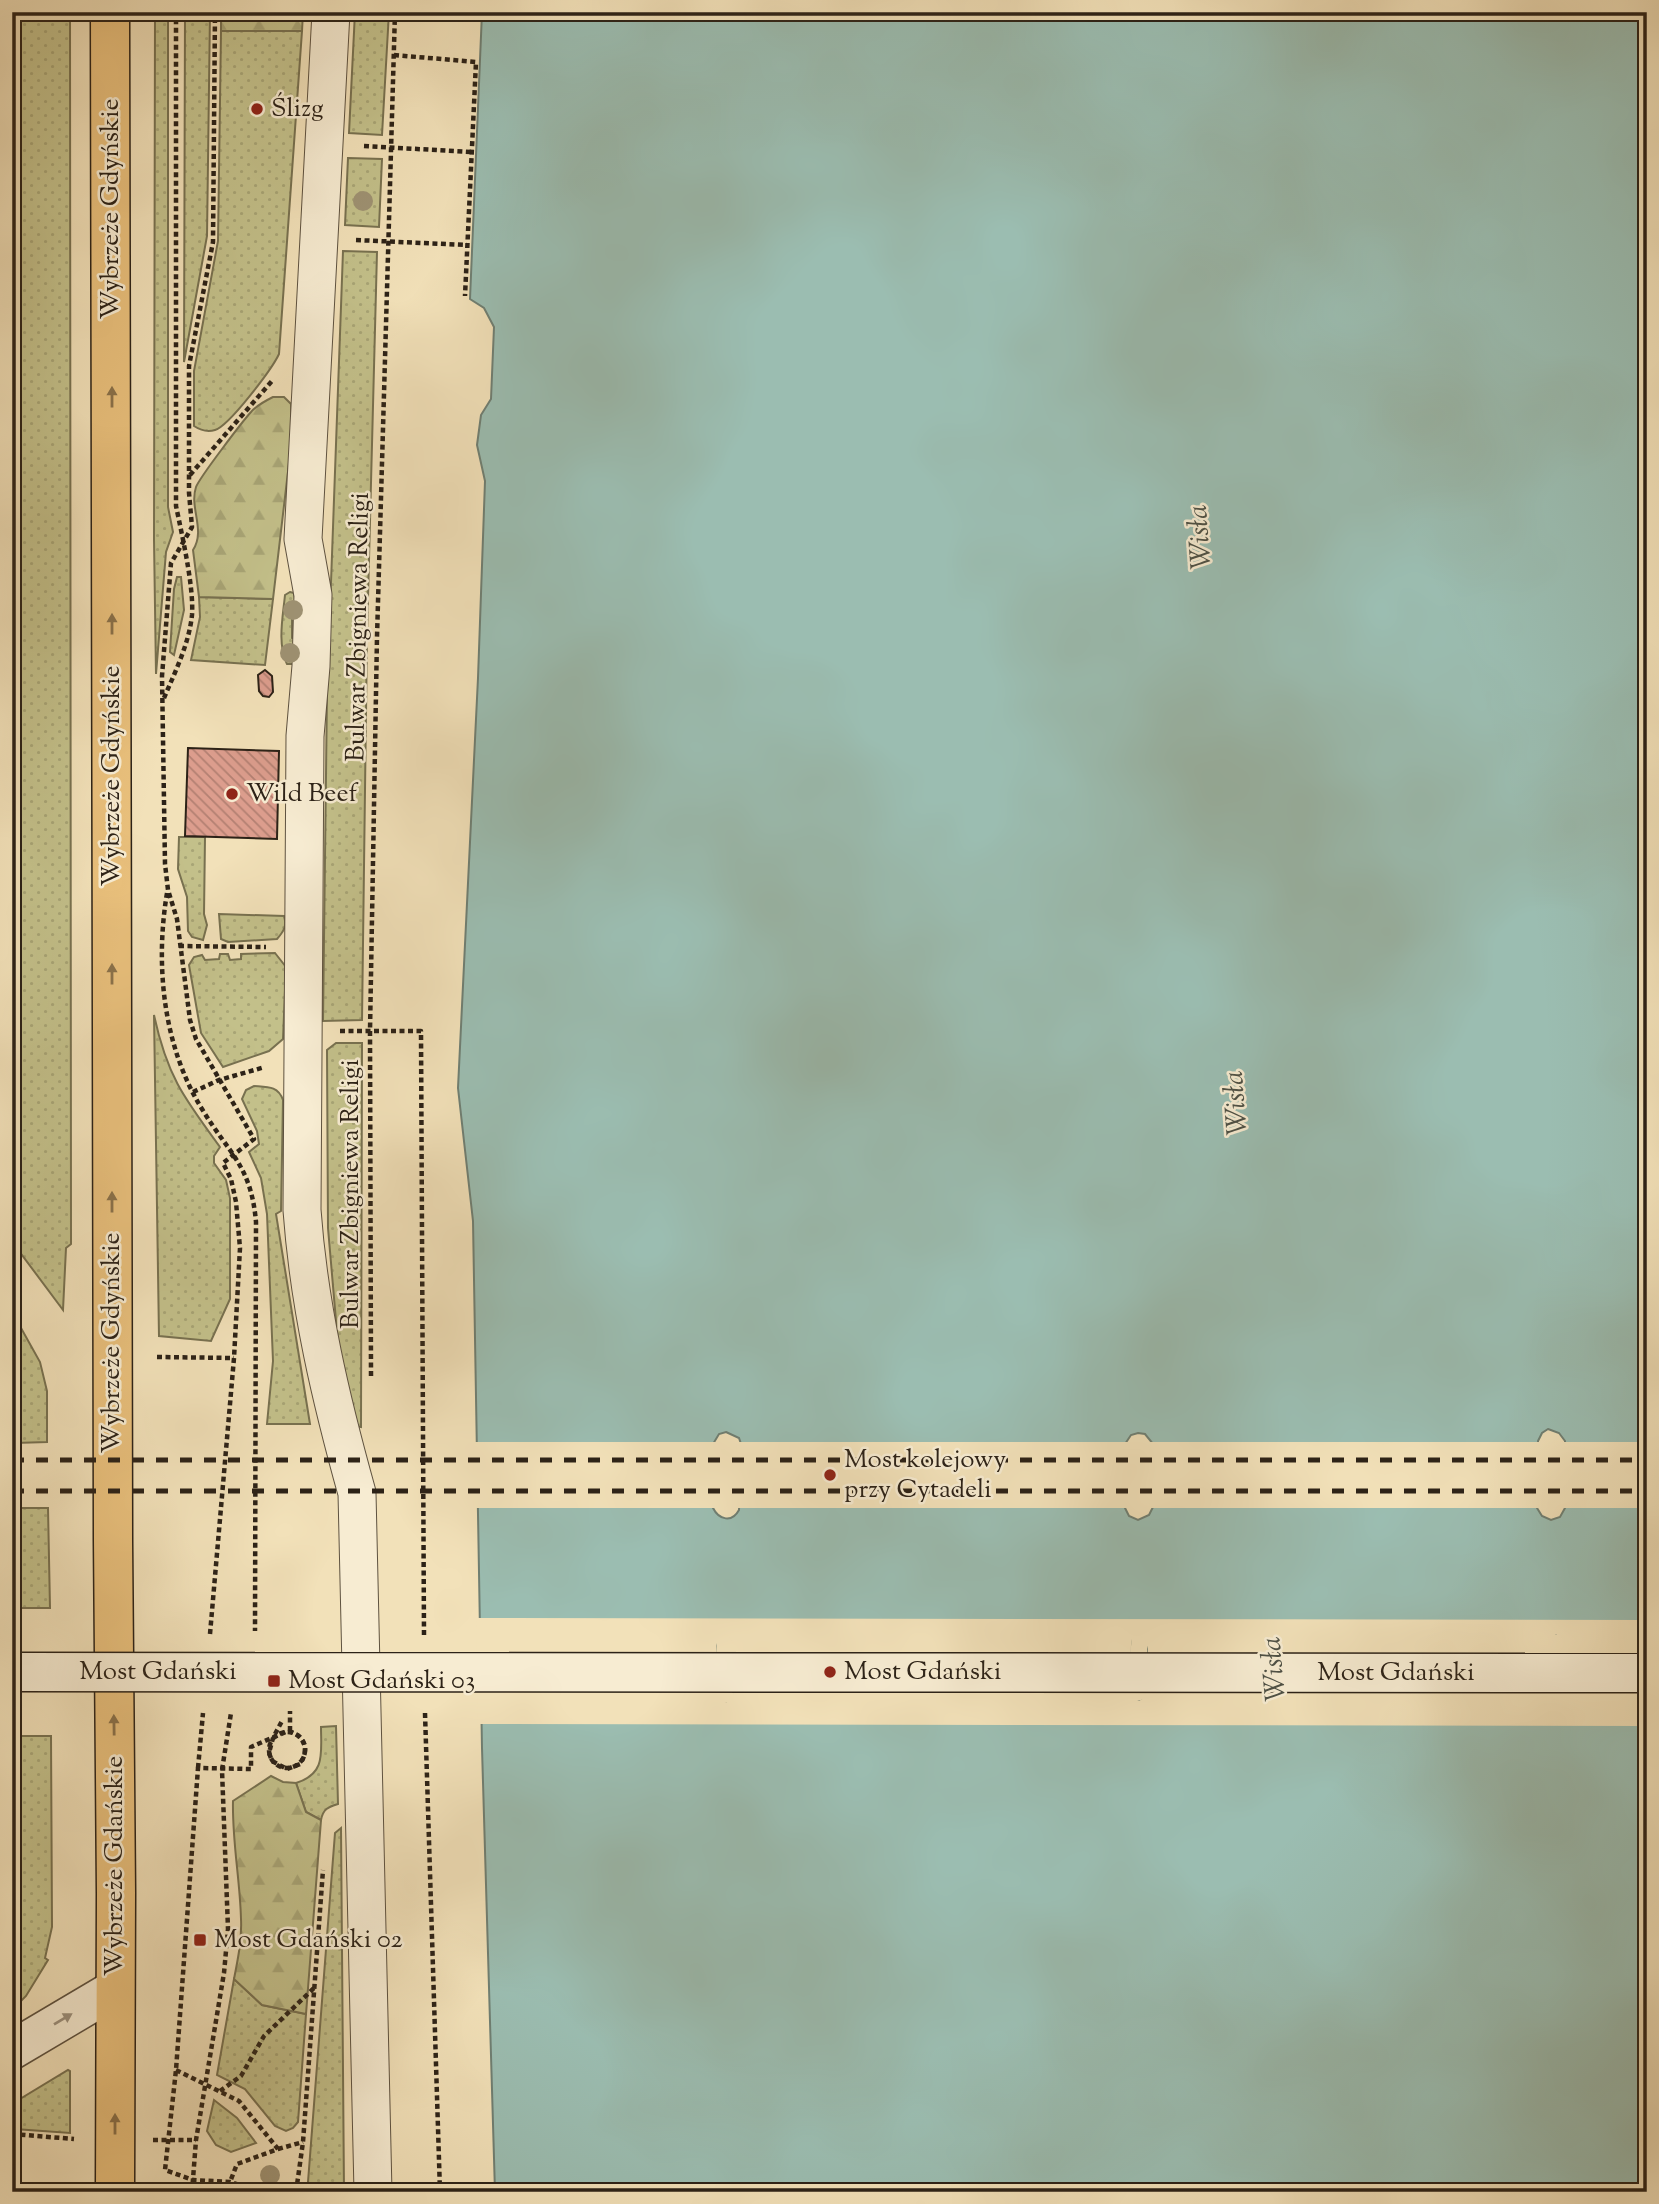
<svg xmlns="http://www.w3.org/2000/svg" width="1659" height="2204" font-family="'Sorts Mill Goudy',serif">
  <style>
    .grass { fill: url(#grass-dots); stroke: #787150; stroke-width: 2 }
    .forest { fill: url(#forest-firs); stroke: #787150; stroke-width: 2 }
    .water { fill: #9bbdb1; stroke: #6f7f73; stroke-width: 2; fill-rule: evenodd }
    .pier { fill: #f2e1b9; fill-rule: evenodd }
    .building { fill: url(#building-back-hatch); stroke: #2c2217; stroke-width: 2 }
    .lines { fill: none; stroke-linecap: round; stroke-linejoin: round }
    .pedestrian-casing { stroke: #5e5240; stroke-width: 39 }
    .minor-casing { stroke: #5e5240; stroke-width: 41 }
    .primary-casing { stroke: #2c2217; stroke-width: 41 }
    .path { stroke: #2c2217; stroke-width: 4.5; stroke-dasharray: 5 3.5; stroke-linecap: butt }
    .pedestrian { stroke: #f7ecd2; stroke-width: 37 }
    .minor { stroke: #f7ecd2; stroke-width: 38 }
    .primary { stroke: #e9c07c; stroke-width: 38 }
    .tram { stroke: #2c2217; stroke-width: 2 }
    .rail { stroke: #2c2217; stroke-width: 5; stroke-dasharray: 12 12; stroke-linecap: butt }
    .secondary-bridge-casing { stroke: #2c2217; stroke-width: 41; stroke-linecap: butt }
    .path-bridge { stroke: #2c2217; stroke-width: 4.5; stroke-dasharray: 5 3.5; stroke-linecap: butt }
    .secondary-bridge { stroke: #f7ecd2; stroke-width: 38 }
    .tree { fill: #9e9273 }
    .oneway { fill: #8a714a }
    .oneway2 { fill: #9c917e }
    .poi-dot { fill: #8f2418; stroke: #f7ecd2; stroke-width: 2.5 }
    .labels { text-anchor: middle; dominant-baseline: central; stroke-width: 5; stroke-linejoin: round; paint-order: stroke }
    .poi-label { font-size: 26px; fill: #2c2217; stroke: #f7ecd2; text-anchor: start }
    .street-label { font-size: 26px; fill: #2c2217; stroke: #f7ecd2 }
    .water-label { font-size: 28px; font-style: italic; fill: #4d5045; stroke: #f7ecd2 }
  </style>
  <defs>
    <pattern id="grass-dots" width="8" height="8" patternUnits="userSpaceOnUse" patternTransform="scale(1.75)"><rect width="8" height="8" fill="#c3c08a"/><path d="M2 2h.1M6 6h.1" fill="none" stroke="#a8a576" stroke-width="1.8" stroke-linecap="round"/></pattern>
    <pattern id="forest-firs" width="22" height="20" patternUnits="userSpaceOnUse" patternTransform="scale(1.75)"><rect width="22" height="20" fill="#c3c08a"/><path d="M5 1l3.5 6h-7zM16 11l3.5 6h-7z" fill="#a8a576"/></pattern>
    <pattern id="building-back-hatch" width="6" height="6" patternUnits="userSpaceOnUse" patternTransform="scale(1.75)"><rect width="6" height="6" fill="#dc9d8d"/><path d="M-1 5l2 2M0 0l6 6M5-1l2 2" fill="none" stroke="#b38072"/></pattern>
  </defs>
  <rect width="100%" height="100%" fill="#f2e1b9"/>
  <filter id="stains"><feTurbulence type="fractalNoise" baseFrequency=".00286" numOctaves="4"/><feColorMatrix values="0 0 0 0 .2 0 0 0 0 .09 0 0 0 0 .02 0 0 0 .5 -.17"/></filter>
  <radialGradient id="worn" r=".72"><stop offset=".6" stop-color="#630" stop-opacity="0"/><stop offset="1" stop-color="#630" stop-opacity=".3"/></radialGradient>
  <g class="grass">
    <polygon points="19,12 70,12 71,1244 66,1248 63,1310 16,1247 13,1238 12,198"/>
    <polygon points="155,12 168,12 168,507 173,532 166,552 156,674 154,540"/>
    <polygon points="185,12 210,12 207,236 184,362"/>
    <polygon points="355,12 389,12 382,135 349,133"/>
    <path d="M221,31H302L279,354C272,369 229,426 215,430C208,432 200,430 194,426V371L218,241Z"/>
    <polygon points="348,158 382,159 379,227 345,225"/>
    <polygon points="343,251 377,252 367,637 362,1020 323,1021 327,693"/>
    <polygon points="177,577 181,577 184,610 174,655 170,652 174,589"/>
    <path d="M290,592L294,593L298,618L292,619V638L298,639L297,658L292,664H287C277,644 283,616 285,595Z"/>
    <polygon points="199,597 273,599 265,665 191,660 200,617"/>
    <polygon points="179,837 205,837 204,914 207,925 203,940 192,937 188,931 187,897 178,869"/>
    <path d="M219,914L284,916C287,926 284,931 277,939L228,942L221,939Z"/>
    <polygon points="275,953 286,967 283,1039 269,1051 223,1067 201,1033 189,965 194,957 202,955 205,960 219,959 220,954 228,954 230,960 241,959 241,954"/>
    <path d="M154,1015C167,1076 184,1098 220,1147L214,1156V1163L226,1180L230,1198V1299L211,1341L159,1336Z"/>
    <polygon points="336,1043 362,1043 361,1427 355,1426 338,1344 328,1228 327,1050"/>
    <path d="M254,1086C268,1087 278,1086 283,1100L281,1211L276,1214L310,1424H267L273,1361L267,1214L261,1178L249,1152L259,1144L257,1131L242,1099L246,1090Z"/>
    <polygon points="16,1319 40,1362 47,1391 47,1442 15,1443 13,1320"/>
    <polygon points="13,1508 48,1508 50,1608 14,1608"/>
    <path d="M336,1726L338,1804C328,1807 323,1809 321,1820L306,1812L296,1783C326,1774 321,1753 321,1727Z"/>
    <polygon points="14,1736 51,1736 52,1927 45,1958 48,1960 26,1996 14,2008"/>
    <polygon points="341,1828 344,2192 317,2192 308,2182 335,1833"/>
    <polygon points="234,1979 262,2005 306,2014 298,2122 293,2128 286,2131 275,2126 245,2089 217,2075"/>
    <polygon points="68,2070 70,2071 70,2133 15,2129 15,2102"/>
    <polygon points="214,2100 237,2118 256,2143 231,2152 216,2145 207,2131"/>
  </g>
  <g class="forest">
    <polygon points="221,12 303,12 302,31 221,31"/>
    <path d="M273,397H284L291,404V446L273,599L199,597L193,550C206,530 189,508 196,487C200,477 242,422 251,412C257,405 265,401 273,397Z"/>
    <path d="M271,1776L283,1782L296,1783L306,1812L321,1820L306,2014L262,2005L234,1979C238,1959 242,1939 241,1919C240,1879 232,1841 233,1801Z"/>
  </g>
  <path class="water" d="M482,12H1647V2192H495L482,1748L473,1221L458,1088L478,678L485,481L477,445L481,415L491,399L494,327L484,308L470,299ZM1548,1429L1559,1433L1565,1441V1508L1560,1517L1551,1520L1542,1516L1537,1508L1538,1441L1542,1433ZM726,1432L739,1438L741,1444L739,1510C732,1523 719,1520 713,1508V1444L719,1434ZM1138,1433L1145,1434L1154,1445L1153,1507L1149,1515L1138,1520L1129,1516L1125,1508V1444L1131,1435ZM728,1631L737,1644L734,1702L721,1705L713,1697L716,1635ZM1548,1631L1562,1635L1563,1699L1546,1703L1540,1695V1647ZM1136,1632L1148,1637L1149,1699L1133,1703L1126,1692L1131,1635Z"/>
  <g class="pier">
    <polygon points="473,1442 717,1442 717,1508 474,1508"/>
    <polygon points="737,1442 1129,1442 1129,1508 736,1508"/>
    <polygon points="1149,1442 1541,1442 1541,1508 1149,1508 1150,1445"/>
    <rect x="1561" y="1442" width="86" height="66"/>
    <path d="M476,1618L1647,1620V1726L478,1724ZM727,1634L734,1644L733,1695L726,1703L716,1696V1646L719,1637ZM1550,1634H1556L1559,1637L1561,1647L1560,1695L1553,1700L1548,1699L1544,1694L1543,1648ZM1138,1635L1145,1639L1148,1649L1147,1692L1144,1698L1139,1701L1133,1699L1130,1692L1131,1645L1132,1639Z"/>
  </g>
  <g class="building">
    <polygon points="265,670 272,676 273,692 269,697 263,696 259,691 258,675"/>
    <polygon points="188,748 279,751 277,839 185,836"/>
  </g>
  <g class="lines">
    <g class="pedestrian-casing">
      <path id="pedestrian" d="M331,12L303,539L313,595L311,666L305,736L302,1210C309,1307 331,1400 357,1493L373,2192"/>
    </g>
    <g class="minor-casing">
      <polyline id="minor" points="12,2050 115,1989"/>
    </g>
    <g class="primary-casing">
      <polyline id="primary" points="110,12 113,1540 116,1893 115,2192"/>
    </g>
    <g class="path">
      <polyline points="394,55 476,62 465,296"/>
      <polyline points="364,146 471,152"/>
      <polyline points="356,240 467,245"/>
      <polyline points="190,475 272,381"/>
      <path d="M164,698C175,672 189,644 192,615C194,587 182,535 176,506V12"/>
      <path d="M167,893C155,965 163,1046 202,1109C229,1154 251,1165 256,1222L255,1631"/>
      <polyline points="179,946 266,947"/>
      <polyline points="340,1031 421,1031 424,1635"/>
      <polyline points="193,1092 219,1080 265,1067"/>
      <polyline points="157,1357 234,1358"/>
      <polyline points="371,1376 370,1031 377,637 395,12"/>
      <polyline points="210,1634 234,1358 240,1248 236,1202 231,1179 223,1163 254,1139 196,1039 190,1020 177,919 168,890 165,864 162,676 171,563 192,527 189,493 189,366 213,242 215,12"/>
      <polyline points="425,1713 440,2192"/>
      <polyline points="290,1731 290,1711"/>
      <polyline points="198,1768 203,1713"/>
      <polyline points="176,2070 239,2101 278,2149 237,2164 230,2182 229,2192"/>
      <polyline points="220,2091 241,2076 264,2036 314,1988"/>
      <polyline points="12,2134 74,2139"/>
      <polyline points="153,2140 196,2140"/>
      <polyline points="278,2149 303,2142"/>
      <polyline points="192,2192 196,2140 224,1973 228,1929 222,1770 231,1713"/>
      <path d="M263,2192L230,2182L193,2180L165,2170L176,2070L198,1768L251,1769V1747L288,1731C305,1735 310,1749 300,1764L287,1769L272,1761L269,1753L273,1738"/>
      <polyline points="296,2192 303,2142 323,1870"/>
    </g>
    <use href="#pedestrian" class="pedestrian"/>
    <use href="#minor" class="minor"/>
    <use href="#primary" class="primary"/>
    <g class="tram">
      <polyline points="12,1663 1647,1664"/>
      <polyline points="12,1681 1647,1682"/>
    </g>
    <g class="rail">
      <polyline points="12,1460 1647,1460"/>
      <polyline points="12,1491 1647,1491"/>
    </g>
    <g class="secondary-bridge-casing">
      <polyline id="secondary-bridge" points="12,1672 1647,1673"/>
    </g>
    <g class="path-bridge">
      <circle cx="287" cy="1750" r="18"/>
      <polyline points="275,1734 282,1721"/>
    </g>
    <use href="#secondary-bridge" class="secondary-bridge"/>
  </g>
  <g class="tree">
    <circle cx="363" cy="201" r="10"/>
    <circle cx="293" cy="610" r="10"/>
    <circle cx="290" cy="653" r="10"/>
    <circle cx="270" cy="2175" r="10"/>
  </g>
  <defs><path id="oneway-solid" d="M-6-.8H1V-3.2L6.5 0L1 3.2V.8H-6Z" transform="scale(1.75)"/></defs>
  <g class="oneway">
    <use href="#oneway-solid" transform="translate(112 397) rotate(-90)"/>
    <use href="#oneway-solid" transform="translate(112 624) rotate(-90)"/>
    <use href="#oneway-solid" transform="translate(112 974) rotate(-90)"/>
    <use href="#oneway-solid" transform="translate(112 1202) rotate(-90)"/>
    <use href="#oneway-solid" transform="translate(114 1725) rotate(-91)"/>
    <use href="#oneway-solid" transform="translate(115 2124) rotate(-90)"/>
  </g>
  <use class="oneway2" href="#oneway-solid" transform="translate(63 2019) rotate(-31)"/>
  <g class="poi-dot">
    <circle cx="257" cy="109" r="7"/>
    <circle cx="232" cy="794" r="7"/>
    <circle cx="830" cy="1475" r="7"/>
    <circle cx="830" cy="1672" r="7"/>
    <rect x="267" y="1674" width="14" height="14" rx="3.5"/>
    <rect x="193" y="1933" width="14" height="14" rx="3.5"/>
  </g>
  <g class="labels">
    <g class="poi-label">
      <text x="271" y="109">Ślizg</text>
      <text x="246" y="794">Wild Beef</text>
      <text x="844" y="1460">Most kolejowy<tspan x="844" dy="30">przy Cytadeli</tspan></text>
      <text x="844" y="1672">Most Gdański</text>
      <text x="288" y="1681">Most Gdański 03</text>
      <text x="214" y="1940">Most Gdański 02</text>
    </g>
    <g class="street-label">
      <text transform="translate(111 209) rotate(-90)">Wybrzeże Gdyńskie</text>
      <text transform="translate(359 627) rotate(-89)">Bulwar Zbigniewa Religi</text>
      <text transform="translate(112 776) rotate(-90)">Wybrzeże Gdyńskie</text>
      <text transform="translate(351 1194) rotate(-90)">Bulwar Zbigniewa Religi</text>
      <text transform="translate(112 1343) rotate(-90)">Wybrzeże Gdyńskie</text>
      <text x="158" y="1672">Most Gdański</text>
      <text x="1396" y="1673">Most Gdański</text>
      <text transform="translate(115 1866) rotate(-90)">Wybrzeże Gdańskie</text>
    </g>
    <g class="water-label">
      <text transform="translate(1201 537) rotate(-94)">Wisła</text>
      <text transform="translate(1237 1103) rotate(-94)">Wisła</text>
      <text transform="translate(1275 1669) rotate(-95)">Wisła</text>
    </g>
  </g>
  <rect width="1659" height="2204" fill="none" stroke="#f2e1b9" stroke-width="42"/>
  <rect x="14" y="14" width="1631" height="2176" fill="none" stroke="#2c2217" stroke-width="3.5"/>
  <rect x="21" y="21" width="1617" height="2162" fill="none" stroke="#2c2217" stroke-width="2"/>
  <rect width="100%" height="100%" filter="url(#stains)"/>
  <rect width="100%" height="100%" fill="url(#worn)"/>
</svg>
